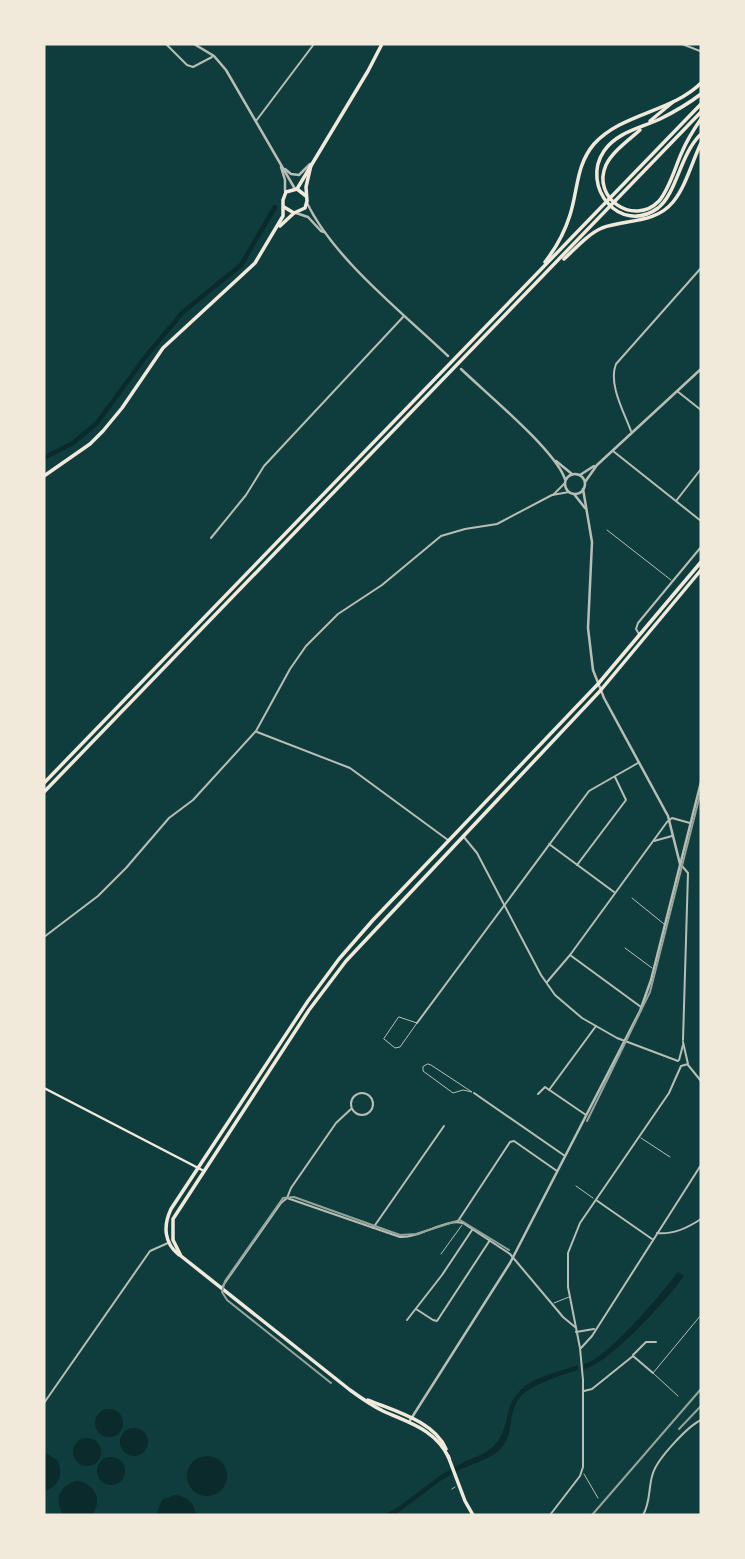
<svg xmlns="http://www.w3.org/2000/svg" width="745" height="1559" font-family="'PT Sans Narrow',sans-serif">
  <style>
    .water { fill: #0a2a2b }
    .lines { fill: none; stroke-linecap: round; stroke-linejoin: round }
    .canal { stroke: #0a2a2b; stroke-width: 4.5 }
    .service { stroke: #b8beb3; stroke-width: 1 }
    .pedestrian { stroke: #b8beb3; stroke-width: 2 }
    .minor { stroke: #b8beb3; stroke-width: 2 }
    .tertiary { stroke: #b8beb3; stroke-width: 2.5 }
    .secondary { stroke: #f1e9da; stroke-width: 2.5 }
    .primary { stroke: #f1e9da; stroke-width: 3.5 }
    .motorway { stroke: #f1e9da; stroke-width: 3.5 }
    .tram { stroke: #97a49c; stroke-width: 2 }
    .rail { stroke: #97a49c; stroke-width: 2 }
  </style>
  <rect width="100%" height="100%" fill="#0f3d3e"/>
  <g class="water">
    <path d="M678,1272L684,1276C668,1299 609,1364 584,1369V1364C606,1360 663,1292 678,1272Z"/>
    <path d="M578,1365V1370C564,1374 528,1386 520,1397C513,1406 511,1418 510,1428C507,1454 485,1459 464,1468L463,1462C490,1452 500,1447 507,1418C509,1409 511,1400 518,1393C532,1376 558,1373 578,1365Z"/>
    <circle cx="109" cy="1423" r="14"/>
    <circle cx="134" cy="1442" r="14"/>
    <circle cx="87" cy="1452" r="14"/>
    <path d="M44,1452L57,1460C64,1474 59,1487 44,1491Z"/>
    <circle cx="207" cy="1476" r="20"/>
    <circle cx="111" cy="1471" r="14"/>
    <path d="M76,1481C95,1483 103,1500 92,1515H64C53,1501 59,1486 76,1481Z"/>
    <path d="M174,1495C187,1496 194,1502 196,1515H156L162,1500Z"/>
  </g>
  <g class="lines">
    <g class="canal">
      <polyline points="44,458 73,443 97,423 146,356 183,312 241,265 275,207"/>
      <polyline points="388,1515 398,1510 442,1477 467,1463"/>
    </g>
    <g class="service">
      <polyline points="607,530 671,580"/>
      <polyline points="632,898 664,924"/>
      <polyline points="625,948 652,968"/>
      <polygon points="399,1017 417,1023 400,1047 395,1048 384,1039"/>
      <polygon points="428,1064 431,1065 472,1092 463,1090 453,1093 423,1071 423,1067"/>
      <polyline points="641,1138 670,1157"/>
      <polyline points="576,1186 593,1198"/>
      <polyline points="441,1254 462,1225"/>
      <polyline points="554,1303 569,1297"/>
      <polyline points="678,1396 653,1373 701,1315"/>
      <polyline points="584,1474 598,1498"/>
      <polyline points="452,1489 455,1487"/>
    </g>
    <polyline class="pedestrian" points="633,1355 646,1342 656,1342"/>
    <g class="minor">
      <polyline points="166,44 187,65 193,67 212,57"/>
      <polyline points="682,44 700,51"/>
      <polyline points="256,121 314,44"/>
      <polyline points="677,391 701,410"/>
      <path d="M631,431C624,412 608,384 616,364L701,268"/>
      <polyline points="613,451 701,521"/>
      <polyline points="553,495 565,483"/>
      <polyline points="676,501 701,469"/>
      <polyline points="211,538 246,495 264,466 404,316"/>
      <polyline points="639,634 636,629 638,623 701,547"/>
      <polyline points="257,732 350,768 448,840"/>
      <polyline points="463,836 477,853 541,975 555,995 582,1018 617,1038 678,1061"/>
      <polyline points="654,841 672,836"/>
      <polyline points="549,844 614,892"/>
      <polyline points="577,865 626,800 615,777"/>
      <polyline points="682,866 688,873 683,1040"/>
      <polyline points="44,937 98,896 126,868 169,818 193,800 256,731 290,669 306,646 338,614 382,585 441,536 465,529 497,524 552,495 569,492"/>
      <polyline points="570,955 641,1007"/>
      <polyline points="547,982 570,955 667,822 672,818 690,823"/>
      <polyline points="417,1023 589,791 638,763"/>
      <polyline points="679,1060 683,1045"/>
      <polyline points="688,1065 701,1081"/>
      <polyline points="549,1090 596,1026"/>
      <circle cx="362" cy="1104" r="11"/>
      <polyline points="474,1093 565,1156"/>
      <polyline points="538,1094 545,1087 586,1115"/>
      <path d="M287,1198L400,1237C421,1238 445,1218 463,1223L510,1254L563,1317L575,1327"/>
      <polyline points="596,1200 652,1239"/>
      <polyline points="458,1221 510,1142 514,1141 557,1171"/>
      <polyline points="373,1228 444,1126"/>
      <path d="M657,1233C672,1235 689,1227 701,1219"/>
      <polyline points="222,1287 281,1203 287,1198 291,1188 336,1123 351,1109"/>
      <polyline points="416,1309 433,1320 437,1321 490,1240"/>
      <polyline points="407,1320 442,1275 472,1230"/>
      <polyline points="576,1332 594,1329"/>
      <polyline points="581,1348 592,1336 701,1165"/>
      <polyline points="584,1391 592,1389 633,1356 653,1373"/>
      <polyline points="44,1403 150,1251 168,1243"/>
      <polyline points="550,1515 580,1476 583,1467 583,1380 580,1348 568,1287 568,1253 580,1223 669,1093 681,1066 688,1064 683,1042"/>
      <path d="M643,1515C651,1502 648,1487 653,1473C658,1458 688,1426 701,1420"/>
    </g>
    <g class="tertiary">
      <polyline points="194,44 214,56 226,70 295,189"/>
      <polyline points="281,167 285,180 285,191"/>
      <polyline points="285,169 291,174 299,175 310,164"/>
      <path d="M307,203C334,259 403,313 448,356"/>
      <polyline points="296,213 308,217 321,231 324,232"/>
      <path d="M461,369C487,394 554,449 565,479"/>
      <polyline points="556,461 572,474"/>
      <circle cx="575" cy="484" r="10"/>
      <polyline points="580,475 594,466"/>
      <polyline points="585,482 597,465 701,369"/>
      <polyline points="583,489 592,542 588,628 593,670 604,698 668,816 680,864"/>
      <polyline points="574,494 585,508"/>
      <polyline points="409,1422 510,1263 640,1011 651,980 701,782"/>
    </g>
    <polyline class="secondary" points="44,1088 204,1171"/>
    <g class="primary">
      <polyline points="297,189 368,71 382,44"/>
      <polyline points="284,207 294,213 305,208 307,201 306,187 311,165"/>
      <polyline points="280,226 294,213"/>
      <polyline points="44,476 90,444 103,431 122,408 163,348 255,263 283,216 283,200 286,192 297,189 306,196"/>
      <path d="M179,1255C164,1243 163,1226 171,1209L308,1001L339,959L373,920L598,684L701,562"/>
      <path d="M368,1400C394,1411 434,1421 446,1449"/>
      <polyline points="448,1456 465,1501 473,1515"/>
      <path d="M449,1458C435,1429 409,1423 383,1411C371,1405 361,1398 350,1390L181,1256L173,1240V1219L309,1010L346,961L600,691L701,570"/>
    </g>
    <g class="motorway">
      <path d="M701,94C688,104 674,112 660,119C641,128 617,132 604,151C580,186 620,236 658,208C677,193 680,154 701,134"/>
      <polyline points="650,121 673,102"/>
      <path d="M640,130C629,140 613,151 606,165C591,198 634,227 659,201C670,188 675,167 682,152C687,140 694,129 701,119"/>
      <path d="M564,259C576,248 588,234 602,228C626,219 655,224 673,202C686,186 692,162 701,143"/>
      <path d="M545,262C556,248 565,231 570,215C578,190 576,165 594,144C622,113 672,112 701,83"/>
      <polyline points="44,783 701,104"/>
      <polyline points="44,792 701,112"/>
    </g>
    <g class="tram">
      <polyline points="587,1121 650,992 701,791"/>
      <polyline points="331,1383 227,1300 222,1292 225,1281 283,1198 294,1197 400,1235 416,1234 460,1220 509,1250"/>
    </g>
    <g class="rail">
      <polyline points="679,1429 701,1406"/>
      <polyline points="592,1515 701,1389"/>
    </g>
  </g>
  <rect width="745" height="1559" fill="none" stroke="#f1e9da" stroke-width="91"/>
</svg>
